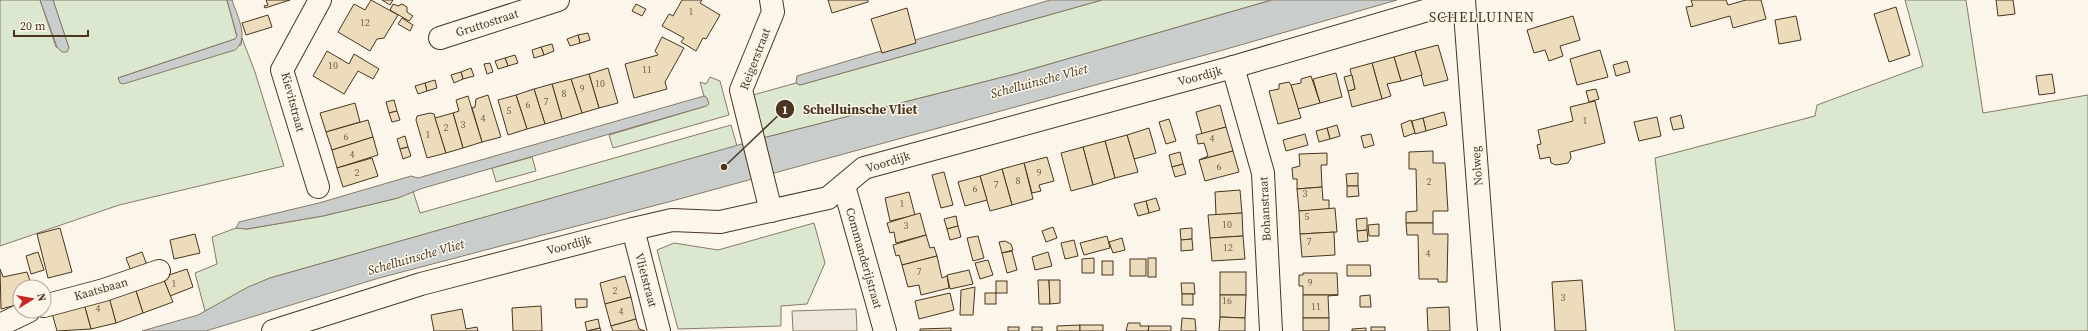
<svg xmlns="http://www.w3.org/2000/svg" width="2088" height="331" font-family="'Source Serif 4',serif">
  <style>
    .green { fill: #dce7d0; stroke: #887966 }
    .parking { fill: #ede7d9; stroke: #887966 }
    .water { fill: #c9cecd; stroke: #887966 }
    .building { fill: #ecdcbc; stroke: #4a3520 }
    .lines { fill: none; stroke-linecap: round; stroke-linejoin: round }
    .minor-casing { stroke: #4a3520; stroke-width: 24 }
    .minor { stroke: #fbf6e9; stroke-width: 22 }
    .labels { text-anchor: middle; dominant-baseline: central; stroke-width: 3; stroke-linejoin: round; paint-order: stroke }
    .number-label { font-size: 10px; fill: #725f47 }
    .street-label { font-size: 12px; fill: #4a3520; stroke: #fbf6e9 }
    .water-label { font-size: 13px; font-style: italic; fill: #4a3520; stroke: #fbf6e9 }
    .quarter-label { font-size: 14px; letter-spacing: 1px; fill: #4a3520; stroke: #fbf6e9 }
    .leader { fill: none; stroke: #4a3520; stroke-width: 1.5 }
    .callout-dot { fill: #4a3520; stroke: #fbf6e9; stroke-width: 1.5 }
    .mark-label { font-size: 12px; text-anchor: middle; font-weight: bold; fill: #fff }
    .callout-label { font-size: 13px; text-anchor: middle; font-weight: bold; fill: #4a3520; stroke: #fbf6e9; stroke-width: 3; stroke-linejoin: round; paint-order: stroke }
  </style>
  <rect width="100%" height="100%" fill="#fbf6e9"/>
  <g class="green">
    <polygon points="0,0 40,0 56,47 69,48 53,0 227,0 237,37 235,39 118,78 241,45 242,38 255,72 284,166 119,205 0,246"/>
    <polygon points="1102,0 1272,0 1015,74 763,138 753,95 796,83 800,85"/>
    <polygon points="1905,0 1966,0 1983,113 2088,95 2088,331 1675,331 1655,158 1815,116 1817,105 1923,66"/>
    <polygon points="710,77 720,81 729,115 613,148 609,135 706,106 707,98 704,96 700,82 706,84"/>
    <polygon points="731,125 737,146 270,278 205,311 195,273 217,264 212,237 236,228 247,229 323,216 398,198 413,191 420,213"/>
    <polygon points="532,157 536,171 496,182 492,168"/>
    <polygon points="814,223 825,263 807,304 781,306 781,326 678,329 657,250 674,243 718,250"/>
  </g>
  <polygon class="parking" points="856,309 857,331 793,331 792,311"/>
  <g class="water">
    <polygon points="40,0 53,0 69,48 67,52 62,52 57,47"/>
    <path d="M227,0H232C237,16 250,38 235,50L123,84L120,83L118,78L235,39L237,36Z"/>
    <polygon points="1050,0 1102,0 800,85 796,83 797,76 881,51 882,53 915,40"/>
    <polygon points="1272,0 1397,0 1216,52 672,201 379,278 206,331 142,331 198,315 248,287 270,278 763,138 1015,74"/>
    <polygon points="704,96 707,98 709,104 706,106 420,189 398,198 323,216 247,229 236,228 239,222 319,203 411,176 418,178"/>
  </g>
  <g class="building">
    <polygon points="266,0 290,0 265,8 264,6 268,5"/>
    <polygon points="371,0 398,15 384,38 377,39 370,51 338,32 354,4 365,10"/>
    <polygon points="382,0 393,0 390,5"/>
    <polygon points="682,0 702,0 700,3 720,15 706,39 703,38 696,51 681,42 684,38 662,26 669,14 673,16"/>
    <polygon points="828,0 868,0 868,2 832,13"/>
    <polygon points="1691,0 1726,0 1728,5 1746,0 1761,0 1766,19 1733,28 1730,16 1691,27 1686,7 1693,6"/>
    <polygon points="1996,0 2013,0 2015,14 1998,16"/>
    <polygon points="393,4 398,6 402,4 407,7 407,12 413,16 409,21 390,10"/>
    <polygon points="636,4 646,9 642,16 632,11"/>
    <polygon points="1896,7 1910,55 1889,62 1874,14"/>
    <polygon points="907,8 916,43 882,53 871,19"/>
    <polygon points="268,15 272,27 246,35 242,23"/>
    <polygon points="1573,16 1580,40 1560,46 1563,56 1549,61 1545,50 1534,53 1527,30"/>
    <polygon points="1796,16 1801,40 1779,44 1775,20"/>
    <polygon points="402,18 413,25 410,31 398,24"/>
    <polygon points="588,33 590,40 580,43 578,35"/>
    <polygon points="578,35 580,43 570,46 567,39"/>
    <polygon points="662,37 684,48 665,82 667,89 634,98 625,64 658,55 655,51"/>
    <polygon points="552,44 554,51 544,55 541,47"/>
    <polygon points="1438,45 1448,80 1424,86 1415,51"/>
    <polygon points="541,47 544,55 534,58 532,50"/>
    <polygon points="1600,50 1608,77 1577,85 1570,59"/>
    <polygon points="327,51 349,64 354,54 379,69 373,79 358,71 344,94 313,76"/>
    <polygon points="1415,51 1422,75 1401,81 1394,57"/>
    <polygon points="515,55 518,63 508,66 505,58"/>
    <polygon points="1394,57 1401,81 1387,84 1391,96 1382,99 1372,63"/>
    <polygon points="505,58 508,66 498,69 495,61"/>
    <polygon points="1627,61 1630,72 1616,76 1613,65"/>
    <polygon points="490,63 493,72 487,74 484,64"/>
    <polygon points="1372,63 1382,99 1352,107 1348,91 1355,89 1350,69"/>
    <polygon points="471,68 474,76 463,79 461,72"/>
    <polygon points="608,68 618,103 599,108 589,74"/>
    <polygon points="461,72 463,79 454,83 451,75"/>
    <polygon points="1336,73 1342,97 1320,103 1313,79"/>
    <polygon points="589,74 599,108 582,113 571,79"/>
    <polygon points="2052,74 2055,93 2039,95 2036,76"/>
    <polygon points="1352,75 1355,89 1348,91 1344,77"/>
    <polygon points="1311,76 1320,103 1298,109 1291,85 1301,83 1301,79"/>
    <polygon points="571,79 582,113 562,119 552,84"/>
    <polygon points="435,80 437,88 427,91 425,83"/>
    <polygon points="1289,82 1291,85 1301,118 1278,124 1269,91 1279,89 1279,84"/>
    <polygon points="425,83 427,91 418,94 415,86"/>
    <polygon points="552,84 562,119 545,124 534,89"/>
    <polygon points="534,89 545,124 527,129 516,95"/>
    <polygon points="1596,89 1599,99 1589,102 1586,91"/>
    <polygon points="488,95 501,137 482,142 472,108 475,107 476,99"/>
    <polygon points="516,95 527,129 508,135 498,100"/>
    <polygon points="468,96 482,142 463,148 453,113 459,111 456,100"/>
    <polygon points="394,100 397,111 389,113 386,102"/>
    <polygon points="1595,101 1605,143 1570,152 1571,158 1568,163 1556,165 1551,163 1550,157 1540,159 1537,145 1541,144 1538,130 1573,121 1570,107"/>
    <polygon points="355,103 360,122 326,132 320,113"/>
    <polygon points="1220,105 1226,127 1202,134 1196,112"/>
    <polygon points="397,111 400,120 392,122 389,113"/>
    <polygon points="1444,112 1447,125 1426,131 1423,118"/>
    <polygon points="430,113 434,114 446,153 427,158 416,120 417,116"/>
    <polygon points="453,113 463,148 446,153 435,118"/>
    <polygon points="1681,115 1684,128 1673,130 1670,118"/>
    <polygon points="1657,117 1661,136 1639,141 1634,122"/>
    <polygon points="1423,118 1426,131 1415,134 1412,121"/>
    <polygon points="1169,119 1176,141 1166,144 1159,122"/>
    <polygon points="368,120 373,137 332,150 326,132"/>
    <polygon points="1411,120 1415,133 1404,137 1401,124"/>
    <polygon points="1337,125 1340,136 1330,139 1327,128"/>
    <polygon points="1226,127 1233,151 1199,160 1208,156 1204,143 1198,144 1196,135"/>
    <polygon points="1149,128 1156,153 1134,159 1127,135"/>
    <polygon points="1327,128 1330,139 1319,142 1316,131"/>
    <polygon points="1305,134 1308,145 1286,151 1283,140"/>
    <polygon points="1371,134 1374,145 1364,148 1361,136"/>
    <polygon points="1127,135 1138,172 1115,178 1105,141"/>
    <polygon points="405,136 408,147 400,149 397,139"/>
    <polygon points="373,137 378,155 337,168 332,150"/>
    <polygon points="1105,141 1115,178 1093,185 1083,147"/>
    <polygon points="408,147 411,156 403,159 400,149"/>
    <polygon points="1083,147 1093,185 1071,191 1061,153"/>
    <polygon points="1233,151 1239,172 1205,181 1199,160"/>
    <polygon points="1433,151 1433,163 1445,163 1448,211 1433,211 1433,223 1406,223 1406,212 1417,211 1416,169 1409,169 1409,152"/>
    <polygon points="1180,152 1183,164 1172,167 1169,155"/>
    <polygon points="1327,153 1327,165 1321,165 1322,187 1297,189 1297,179 1293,179 1292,168 1300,166 1299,154"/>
    <polygon points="1047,157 1054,181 1039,185 1041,191 1032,193 1024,163"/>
    <polygon points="372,158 378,176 343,187 337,168"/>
    <polygon points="1024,163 1033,199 1012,205 1002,169"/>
    <polygon points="1183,164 1186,174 1175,177 1172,167"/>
    <polygon points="1002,169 1012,205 990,211 980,176"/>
    <polygon points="944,172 953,205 941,208 932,175"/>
    <polygon points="1358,173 1358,186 1347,186 1346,174"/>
    <polygon points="980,176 987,200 965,206 958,182"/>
    <polygon points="1347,186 1358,186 1359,196 1347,197"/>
    <polygon points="1322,187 1323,200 1329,200 1329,210 1299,211 1297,189"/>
    <polygon points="1240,190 1242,213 1216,215 1215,192"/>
    <polygon points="909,192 915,215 890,221 885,198"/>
    <polygon points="1156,198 1160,210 1149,213 1146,201"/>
    <polygon points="1146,201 1149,213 1138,216 1134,204"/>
    <polygon points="1335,208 1337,232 1300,234 1299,211"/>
    <polygon points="920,213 926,235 896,243 894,232 890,233 887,223"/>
    <polygon points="1242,213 1243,236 1210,238 1208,215"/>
    <polygon points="956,216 958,226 947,229 944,219"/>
    <polygon points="1367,218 1367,230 1357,231 1356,219"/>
    <polygon points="1406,223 1433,223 1433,234 1448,234 1447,282 1438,282 1438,279 1419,279 1418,235 1407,235"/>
    <polygon points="1379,224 1379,236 1369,236 1368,225"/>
    <polygon points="958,226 961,237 950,240 947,229"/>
    <polygon points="1053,227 1057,238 1046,242 1042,231"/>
    <polygon points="60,228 72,272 48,278 37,234"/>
    <polygon points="1192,228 1192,239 1181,240 1180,229"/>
    <polygon points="1367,230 1368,241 1358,242 1357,231"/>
    <polygon points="1334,232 1335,255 1302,257 1300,234"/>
    <polygon points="195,234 200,253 174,259 170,240"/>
    <polygon points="926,235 930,248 934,247 937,256 902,265 899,255 896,256 893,245"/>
    <polygon points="978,236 984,258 973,261 967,238"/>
    <polygon points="1107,236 1110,248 1084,255 1080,243"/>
    <polygon points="1243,236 1245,259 1212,261 1210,238"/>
    <polygon points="1122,238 1125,250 1113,253 1109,242"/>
    <polygon points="1192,239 1193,250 1181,251 1181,240"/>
    <polygon points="1074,240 1078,256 1065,259 1061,243"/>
    <polygon points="1005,241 1011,244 1013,250 1002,253 999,242"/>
    <polygon points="1012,251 1017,270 1007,273 1002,253"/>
    <polygon points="38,252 44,270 31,274 26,256"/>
    <polygon points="142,252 147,265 131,271 126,258"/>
    <polygon points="1048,252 1052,266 1035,270 1032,257"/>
    <polygon points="937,256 942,278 947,276 949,288 921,295 919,285 908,287 902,265"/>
    <polygon points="1094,258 1094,273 1082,273 1082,259"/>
    <rect x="1148" y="258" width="8" height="19"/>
    <rect x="1130" y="259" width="16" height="17"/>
    <polygon points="988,260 993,275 980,279 975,263"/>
    <rect x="1102" y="261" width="11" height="14"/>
    <polygon points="1347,265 1370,265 1371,276 1347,276"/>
    <polygon points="0,269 3,277 27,272 32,287 20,287 20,304 1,309"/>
    <polygon points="187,269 193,287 170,296 163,277"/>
    <polygon points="969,270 973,284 950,289 947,275"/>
    <rect x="1220" y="272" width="26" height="23"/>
    <polygon points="1303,273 1337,273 1338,295 1303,295 1303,286 1299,286 1299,275 1303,275"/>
    <polygon points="625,276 631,297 605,304 600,283"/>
    <polygon points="163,278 173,302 143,313 135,288"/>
    <polygon points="1038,280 1049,280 1050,304 1039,304"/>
    <polygon points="1049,280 1060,280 1060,303 1050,304"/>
    <polygon points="1582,280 1586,331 1555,331 1552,282"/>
    <rect x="996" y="281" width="11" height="12"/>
    <polygon points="1181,283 1194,283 1195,294 1182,294"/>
    <polygon points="975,287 973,315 960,315 961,290"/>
    <polygon points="135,288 143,313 116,323 109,298"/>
    <polygon points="950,293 954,310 919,319 915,301"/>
    <rect x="985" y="293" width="11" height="11"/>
    <rect x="1182" y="294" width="11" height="11"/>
    <polygon points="1220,295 1246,295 1245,318 1220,317"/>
    <polygon points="1303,295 1338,295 1328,296 1329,318 1303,318"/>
    <polygon points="1370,295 1371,307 1360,307 1360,296"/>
    <polygon points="109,297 116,323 91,329 84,304"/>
    <polygon points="631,297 636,319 611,326 605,304"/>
    <polygon points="575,299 587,299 587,307 576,308"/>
    <polygon points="84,304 91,329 57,331 52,313"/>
    <polygon points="541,306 542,331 513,331 512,308"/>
    <polygon points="1449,307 1450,331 1428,331 1427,308"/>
    <polygon points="462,309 466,329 477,327 478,331 434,331 431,315"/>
    <polygon points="1220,317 1245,318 1245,331 1219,331"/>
    <polygon points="1182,318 1195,319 1196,331 1181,331"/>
    <rect x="1303" y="318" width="26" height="13"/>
    <polygon points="598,319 600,328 587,331 585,322"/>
    <polygon points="636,319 639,329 645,331 613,331 611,326"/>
    <polygon points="1128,323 1140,323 1140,326 1149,326 1148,331 1126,331"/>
    <polygon points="1080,325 1080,331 1057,331 1057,326"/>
    <rect x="1080" y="325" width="23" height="6"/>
    <polygon points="1149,326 1171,326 1171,331 1148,331"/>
    <rect x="1008" y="327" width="11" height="4"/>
    <rect x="1032" y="327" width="10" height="4"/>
    <rect x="1371" y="327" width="14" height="4"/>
    <polygon points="600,328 601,331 588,331"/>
    <polygon points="951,328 951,331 920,331 920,329"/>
    <polygon points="1366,328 1366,331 1352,331 1352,329"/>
  </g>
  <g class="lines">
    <g class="minor-casing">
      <g id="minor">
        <polyline points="1464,0 1489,331"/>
        <polyline points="440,38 558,0"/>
        <polyline points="1233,67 1263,173 1271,331"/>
        <polyline points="844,186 885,331"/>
        <polyline points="318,187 282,70 320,0"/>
        <polyline points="771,211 741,90 773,12 771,0"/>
        <polyline points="633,229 659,331"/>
        <polyline points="44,306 104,290 159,271"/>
        <polyline points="0,325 29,311"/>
        <polyline points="273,331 421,284 633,229 672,220 720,222 828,198 864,168 1233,67 1462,0"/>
      </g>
    </g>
    <use href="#minor" class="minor"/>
  </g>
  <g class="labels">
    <g class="number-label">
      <text x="691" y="11">1</text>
      <text x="365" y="22">12</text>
      <text x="333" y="65">10</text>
      <text x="647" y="69">11</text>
      <text x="600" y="83">10</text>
      <text x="582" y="88">9</text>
      <text x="564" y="93">8</text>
      <text x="546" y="101">7</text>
      <text x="528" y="104">6</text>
      <text x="509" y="110">5</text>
      <text x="483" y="118">4</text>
      <text x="1585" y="120">1</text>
      <text x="463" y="124">3</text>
      <text x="446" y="127">2</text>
      <text x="428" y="134">1</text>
      <text x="346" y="136">6</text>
      <text x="1212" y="138">4</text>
      <text x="352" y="154">4</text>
      <text x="1219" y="166">6</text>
      <text x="357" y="172">2</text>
      <text x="1039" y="172">9</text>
      <text x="1018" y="180">8</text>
      <text x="1429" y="181">2</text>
      <text x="996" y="184">7</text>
      <text x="975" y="188">6</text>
      <text x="1305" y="193">3</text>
      <text x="902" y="203">1</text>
      <text x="1307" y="216">5</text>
      <text x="1227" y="224">10</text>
      <text x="906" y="225">3</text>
      <text x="1309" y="241">7</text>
      <text x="1228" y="247">12</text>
      <text x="1428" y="253">4</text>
      <text x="919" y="271">7</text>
      <text x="1310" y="282">9</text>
      <text x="174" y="283">1</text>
      <text x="615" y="290">2</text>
      <text x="1563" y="297">3</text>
      <text x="1227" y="300">16</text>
      <text x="1316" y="306">11</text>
      <text x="98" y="308">4</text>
      <text x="621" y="311">4</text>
    </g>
    <g class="street-label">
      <text transform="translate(487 23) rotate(-18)">Gruttostraat</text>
      <text transform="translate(755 59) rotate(-69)">Reigerstraat</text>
      <text transform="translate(1200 76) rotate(-15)">Voordijk</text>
      <text transform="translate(293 102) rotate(75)">Kievitstraat</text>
      <text transform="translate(888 162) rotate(-17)">Voordijk</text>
      <text transform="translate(1477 166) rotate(-94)">Nolweg</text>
      <text transform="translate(1265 209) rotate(-93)">Bohanstraat</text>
      <text transform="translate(569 245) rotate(-15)">Voordijk</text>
      <text transform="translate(864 258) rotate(74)">Commanderijstraat</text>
      <text transform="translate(646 280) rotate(75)">Vlietstraat</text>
      <text transform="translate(101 289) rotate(-16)">Kaatsbaan</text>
    </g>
    <g class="water-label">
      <text transform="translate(1039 81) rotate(-15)">Schelluinsche Vliet</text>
      <text transform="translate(416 257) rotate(-16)">Schelluinsche Vliet</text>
    </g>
    <g class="quarter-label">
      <text x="1482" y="17">SCHELLUINEN</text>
    </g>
  </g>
  <path class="leader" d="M724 167L785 109"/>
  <g class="callout-dot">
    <circle cx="724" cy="167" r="4"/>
    <circle cx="785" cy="109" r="10"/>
  </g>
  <g class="mark-label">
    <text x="785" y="114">1</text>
  </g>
  <g class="callout-label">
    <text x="860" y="114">Schelluinsche Vliet</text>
  </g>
  <g transform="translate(32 299) rotate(79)"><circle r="19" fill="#fbf6e9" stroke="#b4a999"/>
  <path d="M0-3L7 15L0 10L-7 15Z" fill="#c62828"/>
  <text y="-6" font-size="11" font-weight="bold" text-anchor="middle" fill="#4a3520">N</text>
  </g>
  <path d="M14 30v6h74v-6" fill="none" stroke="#4a3520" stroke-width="2"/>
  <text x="20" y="30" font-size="12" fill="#4a3520" stroke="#fbf6e9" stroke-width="3" paint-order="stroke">20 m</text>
</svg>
